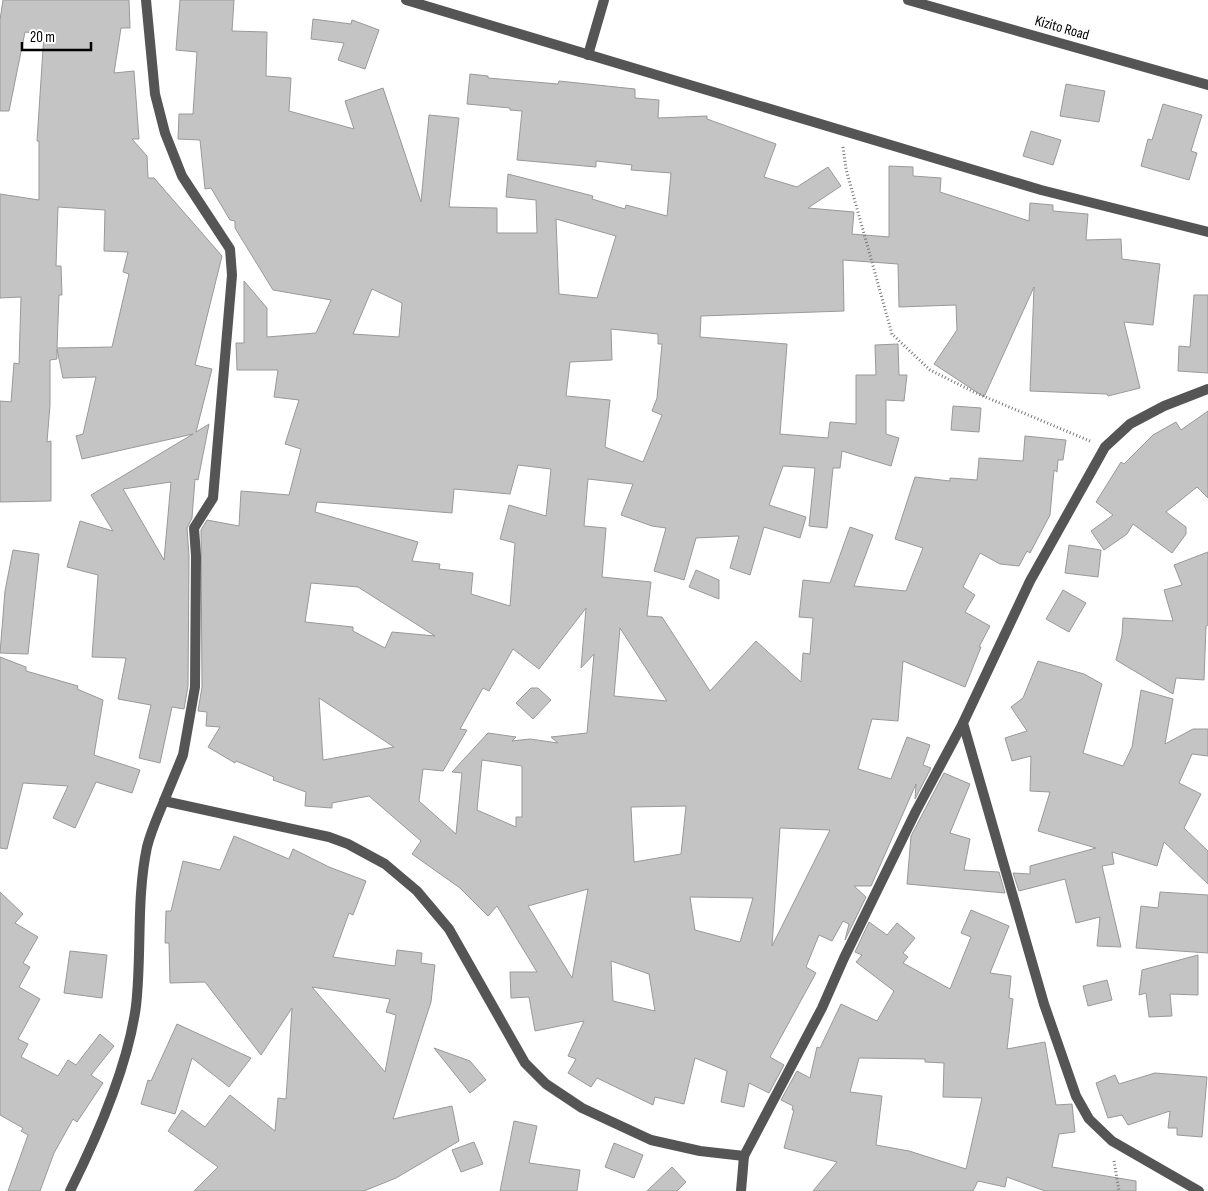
<svg xmlns="http://www.w3.org/2000/svg" width="1208" height="1191" font-family="'Sofia Sans Condensed',sans-serif">
  <style>
    .building { fill: #c4c4c4; stroke: #999; fill-rule: evenodd }
    .lines { fill: none; stroke-linecap: round; stroke-linejoin: round }
    .path { stroke: #777; stroke-width: 3; stroke-dasharray: 1 2.5; stroke-linecap: butt }
    .street { stroke: #555; stroke-width: 10 }
    .labels { text-anchor: middle; dominant-baseline: central; stroke-width: 5; stroke-linejoin: round; paint-order: stroke }
    .street-label { font-size: 15px; fill: #000; stroke: #fff }
  </style>
  <rect width="100%" height="100%" fill="#fff"/>
  <g class="building">
    <path d="M3,0H129L130,28H121L114,73L134,71L139,139H132L147,156L148,178H154L222,256L195,365L212,369L196,432L209,424L198,480L195,479L192,518L187,528L189,556L188,686L184,709L172,707L160,763L139,758L151,705L118,699L126,658L92,657L98,575L67,567L80,521L113,531L91,495L193,434L82,459L76,436L83,434L96,377L63,378L57,349V359L50,360V405L47,442L51,441V501L0,502V401L11,402L14,363L19,364L21,297L0,298V194L39,200V141H37L44,34L25,32L9,111H0V20ZM58,207L105,210L104,251L128,252L123,272L129,274L112,347L57,348L59,295H62L61,266H56ZM171,482L164,560L123,489Z"/>
    <path d="M180,0H234L232,31L267,32L266,76L291,78L289,111L354,129L345,101L383,88L421,202L429,115L459,118L449,207L497,208V233H537L536,200L506,197L508,174L593,196L592,199L625,209L626,205L667,216L671,173L631,170L632,165L596,161V167L517,160L522,111L510,110V108L467,104L470,74L488,76V78L558,84L559,81L635,89V98L659,100L658,118L707,116V119L776,144L764,177L797,187L828,167L841,186L808,208L854,212L852,234L889,237V166L913,167V176L941,178L940,192L1029,221L1030,203L1053,205V211L1088,214L1086,240L1121,239L1122,259L1160,264L1153,325L1124,322L1140,388L1108,396L1107,394L1030,391L1034,287L984,397L934,364L957,330L956,305L899,307L898,264L843,260L844,311L701,316L700,337L787,344L780,434L828,438L830,422L856,424V375H876L875,345L898,344L899,375H907L904,401L886,400V434L899,438L891,466L842,451L840,468H833L827,528L809,526L815,468L783,466L769,505L806,517L800,538L764,527L750,575L730,568L739,536L696,538L684,580L654,571L666,528L652,526L621,515L633,484L588,479L584,526L606,528L602,577L651,582L647,616L662,617L710,691L756,641L801,682L803,653L810,654L813,618L799,617L803,580L830,583L850,527L873,535L854,586L906,591L923,548L895,539L915,477L950,481V478L977,480L979,458L1023,461L1025,436L1066,440L1063,460H1058L1057,472L1054,470L1050,515L1030,553L1027,551L1019,566L1000,564L980,553L963,587L975,595L965,612L990,626L979,647H981L965,687L903,661L898,721L872,719L858,769L891,779L907,737L930,745L923,765L931,768L915,799L916,784L871,886H854L866,897L845,940L849,924L843,921L832,941L819,935L806,967L816,973L770,1057L784,1065L769,1093L749,1083L744,1107L721,1102L727,1071L695,1058L684,1104L655,1097L653,1105L597,1078L591,1087L568,1073L576,1059L568,1056L584,1021L535,1031L529,997L511,998L510,972H537L497,906L488,916L460,888L412,854L421,841L369,796L332,803V808L305,806L306,792L273,780L274,777L236,761L235,763L208,747L220,727L206,726L207,712L198,711L202,687L201,530L207,520L239,526L241,491L289,495L301,449L285,444L299,400L274,397L278,370H237L236,343H244V281L267,308V337L316,333L331,300L273,290L235,228V221L230,220L211,188L205,189L200,140L178,139L179,114H193L197,52L176,50ZM556,219L616,236L597,298L559,294ZM372,289L402,303L399,337L353,334ZM611,329L658,334V344H662L657,398L652,411L662,415L643,462L605,447L610,400L566,396L570,362L612,360ZM518,465L551,469L546,516L509,505L500,539L515,543L510,606L471,594L473,573L439,569L440,564L412,561L418,542L315,512L317,502L452,513L454,489L510,494ZM311,583L358,587L435,636L392,632L385,648L353,631V627L305,622ZM586,608L581,668L594,654L587,733L551,737L558,743L530,739L512,741L516,737L488,733L452,772L462,773L456,834L419,801L423,769L443,771L467,730L460,729L483,688L489,691L513,649L539,669ZM620,628L667,701L614,696ZM319,698L394,747L323,760ZM482,760L522,766V817H516V827L477,810ZM686,806L681,854L634,862L631,807ZM780,828L830,830L772,946ZM588,889L572,978L528,906ZM690,897L753,898L740,942L695,930ZM611,961L649,974L655,1011L613,1001Z"/>
    <polygon points="313,19 351,24 352,20 379,30 365,69 338,60 344,43 311,39"/>
    <polygon points="1066,84 1105,91 1099,122 1060,116"/>
    <polygon points="1163,104 1202,115 1191,151 1197,153 1189,180 1141,166 1148,139 1152,140"/>
    <polygon points="1031,131 1061,140 1053,165 1023,156"/>
    <polygon points="1194,295 1208,295 1208,373 1178,371 1179,346 1190,347"/>
    <polygon points="953,406 981,408 979,432 951,430"/>
    <polygon points="1208,411 1208,498 1197,487 1166,512 1186,527 1186,534 1172,553 1133,524 1127,534 1104,550 1091,531 1113,515 1096,502 1121,462 1124,464 1153,435 1176,422 1181,430"/>
    <polygon points="1069,545 1101,550 1098,577 1065,573"/>
    <polygon points="13,550 39,554 28,654 0,653 5,591"/>
    <polygon points="1208,552 1208,625 1206,626 1204,680 1176,678 1173,694 1116,660 1122,635 1123,618 1173,621 1164,590 1182,585 1174,565"/>
    <polygon points="696,570 719,580 719,599 689,587"/>
    <polygon points="1063,590 1086,603 1069,632 1046,619"/>
    <polygon points="0,657 26,667 26,671 78,686 77,689 103,700 94,755 140,770 132,793 96,782 75,828 53,818 68,786 23,783 7,849 0,848"/>
    <polygon points="1038,661 1084,674 1102,684 1083,753 1123,766 1132,747 1141,690 1173,699 1165,744 1193,729 1208,729 1208,756 1192,754 1179,783 1201,794 1184,828 1208,851 1208,884 1164,842 1157,866 1112,852 1114,864 1102,866 1121,947 1097,946 1100,917 1076,923 1065,879 1019,891 1013,873 1030,874 1030,866 1096,848 1038,831 1050,792 1030,791 1031,756 1012,761 1005,738 1027,731 1011,707 1023,698"/>
    <polygon points="531,688 538,688 551,700 533,719 516,703"/>
    <polygon points="944,773 970,784 950,833 970,839 964,870 999,872 1005,893 907,884 911,836"/>
    <path d="M234,836L289,859L293,849L329,867L366,881L353,915L349,913L333,957L395,966L397,950L422,953L421,963L435,965L431,1002L393,1119L452,1106L459,1141L396,1178L364,1191H194L218,1167L168,1131L182,1110L205,1127L230,1095L275,1131L278,1098L286,1099L292,1008L261,1055L205,982L170,983L169,943H165L166,911H171L183,861L220,870ZM312,987L390,999L386,1012L396,1015L385,1072Z"/>
    <polygon points="0,892 23,914 15,923 38,937 23,963 30,967 19,987 40,999 18,1039 28,1044 21,1057 58,1076 68,1060 76,1065 100,1034 114,1046 91,1075 103,1083 77,1122 73,1119 54,1153 40,1191 8,1191 28,1135 21,1131 23,1128 0,1115"/>
    <polygon points="1160,892 1208,895 1208,953 1136,948 1141,906 1158,908"/>
    <path d="M971,910L1009,926L990,973L1011,976L1009,998L1013,999L1007,1049L1045,1042L1056,1105L1072,1104L1075,1132L1059,1134L1052,1167L1136,1181V1191H1045L1007,1177L1005,1187L978,1181L973,1191H813L837,1162L784,1148L794,1110H792L793,1106L781,1100L797,1071L810,1078L817,1047L820,1048L841,1004L877,1021L894,991L856,962L862,955L855,952L869,922L887,935L897,923L915,938L903,953L908,957L903,963L950,989L971,937L961,933ZM859,1058L925,1059V1062L944,1063L943,1097L982,1098L966,1169L909,1151L876,1145L882,1096L850,1092Z"/>
    <polygon points="70,951 107,955 102,998 64,993"/>
    <polygon points="1198,955 1198,995 1170,994 1172,1016 1149,1017 1146,993 1139,995 1142,970"/>
    <polygon points="1107,980 1112,1000 1088,1006 1083,986"/>
    <polygon points="177,1024 251,1058 229,1087 192,1058 175,1114 141,1104 148,1080 151,1081"/>
    <polygon points="434,1048 470,1061 486,1080 470,1093"/>
    <polygon points="1155,1073 1207,1077 1202,1137 1177,1135 1177,1128 1168,1128 1170,1111 1128,1125 1122,1115 1108,1118 1096,1083 1115,1075 1119,1084"/>
    <polygon points="514,1121 537,1126 529,1163 580,1170 577,1191 500,1191"/>
    <polygon points="474,1142 483,1164 461,1172 452,1150"/>
    <polygon points="614,1143 643,1155 634,1178 605,1167"/>
    <polygon points="672,1167 686,1182 677,1191 647,1191"/>
  </g>
  <g class="lines">
    <g class="path">
      <polyline points="843,147 846,169 892,334 930,370 976,393 1090,441"/>
      <polyline points="1114,1161 1119,1191"/>
    </g>
    <g class="street">
      <polyline points="146,0 155,94 165,133 182,176 230,249 232,275 213,498 194,528 196,556 195,687 183,755 164,801"/>
      <polyline points="406,0 1041,190 1208,232"/>
      <polyline points="908,0 1208,85"/>
      <polyline points="588,55 604,0"/>
      <polyline points="744,1156 822,1008 844,958 916,811 963,723"/>
      <path d="M70,1191C97,1137 128,1066 136,1006C142,954 136,899 147,847C151,831 158,816 164,801L329,837L348,844L385,864L417,891L449,929L525,1063L546,1084L582,1108L651,1140L700,1151L744,1156L741,1191"/>
      <polyline points="1199,1191 1112,1141 1089,1119 1076,1096 1044,1004 963,723 1030,581 1105,447 1130,424 1164,406 1208,389"/>
    </g>
  </g>
  <g class="labels">
    <g class="street-label">
      <text transform="translate(1062 28) rotate(16)">Kizito Road</text>
    </g>
  </g>
  <path d="M22 42v8h69v-8" fill="none" stroke="#000000" stroke-width="2.5"/>
  <text x="30" y="42" font-size="15" fill="#000000" stroke="#ffffff" stroke-width="4" paint-order="stroke">20 m</text>
</svg>
